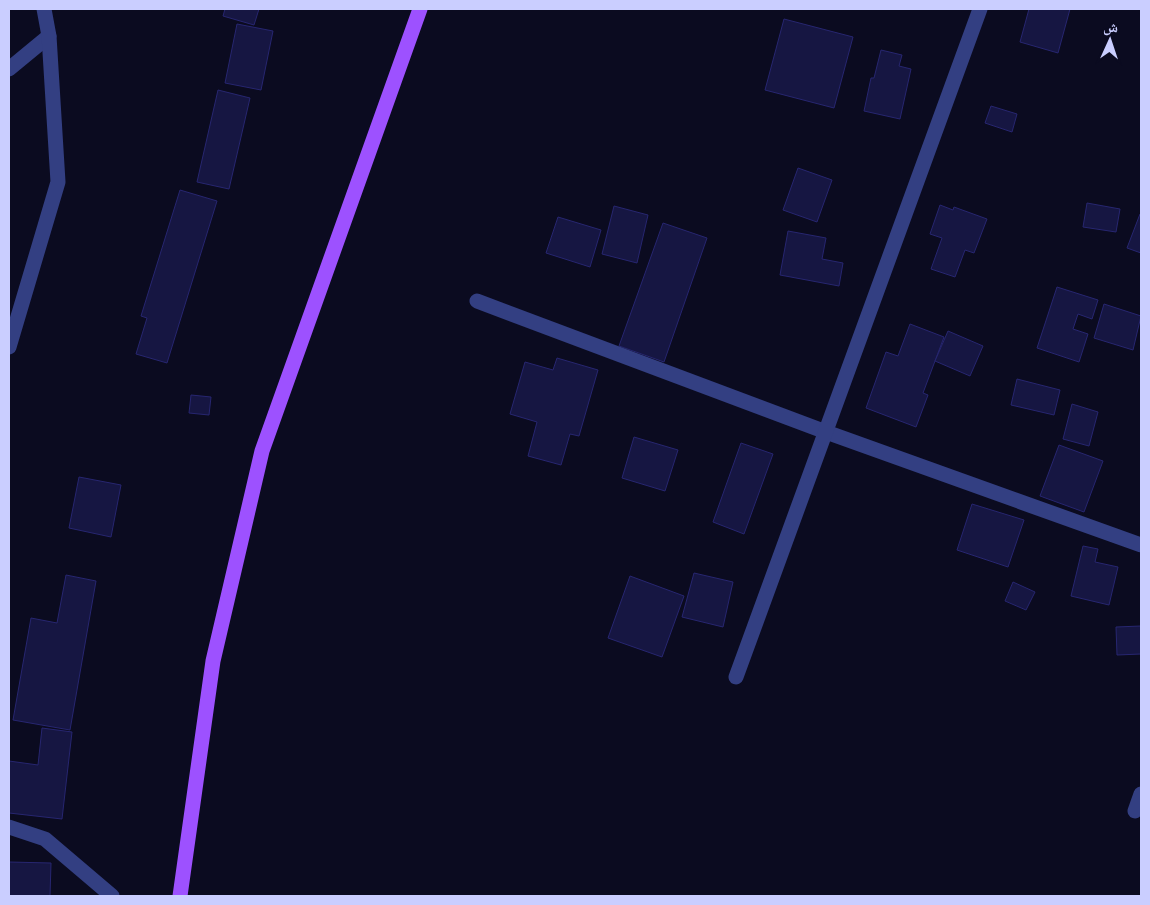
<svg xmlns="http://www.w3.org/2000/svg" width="1150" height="905" font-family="Cabin,'Noto Naskh Arabic',sans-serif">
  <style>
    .building { fill: #161642; stroke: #272670 }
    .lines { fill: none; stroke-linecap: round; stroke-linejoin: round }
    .minor { stroke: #333f82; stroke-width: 15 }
    .major { stroke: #9d51ff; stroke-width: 15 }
  </style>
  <rect width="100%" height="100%" fill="#0b0b20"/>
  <g class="building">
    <polygon points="225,9 259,9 254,25 223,16"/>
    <polygon points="1029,9 1070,9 1058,53 1020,42"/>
    <polygon points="784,19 853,37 834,108 765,90"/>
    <polygon points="237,24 273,31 261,90 225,83"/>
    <polygon points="881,50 902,55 899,66 911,69 900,119 864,111 871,78 874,78"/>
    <polygon points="218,90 250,98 229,189 197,182"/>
    <polygon points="991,106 1017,114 1012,132 985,123"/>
    <polygon points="798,168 832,180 817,222 783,210"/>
    <polygon points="180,190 217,201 167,363 136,354 147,318 141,316"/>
    <polygon points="1087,203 1120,209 1116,232 1083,227"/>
    <polygon points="940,205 953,210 954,207 987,219 974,253 965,250 955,277 931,269 942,238 930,234"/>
    <polygon points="614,206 648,215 637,263 602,254"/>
    <polygon points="1140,214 1141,215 1141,253 1127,248"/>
    <polygon points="558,217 601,230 590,267 546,253"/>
    <polygon points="663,223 707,238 664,362 619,346"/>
    <polygon points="788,231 826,238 822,259 843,263 839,286 780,275"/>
    <polygon points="1057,287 1098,300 1092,319 1078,314 1073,329 1088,334 1079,362 1037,348"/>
    <polygon points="1104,304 1141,316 1133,350 1094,338"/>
    <polygon points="910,324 944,337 923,393 928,395 916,427 866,408 886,352 898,356"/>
    <polygon points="948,331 983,346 970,376 935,361"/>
    <polygon points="557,358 598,370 579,436 570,434 561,465 528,456 537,422 510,414 525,362 553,370"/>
    <polygon points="1017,379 1060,390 1054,415 1011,405"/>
    <polygon points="191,395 211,397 209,415 189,413"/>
    <polygon points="1072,404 1098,412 1089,446 1063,439"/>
    <polygon points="634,437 678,450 665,491 622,478"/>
    <polygon points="741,443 773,454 744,534 713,522"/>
    <polygon points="1059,445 1103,461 1084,512 1040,496"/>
    <polygon points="79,477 121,485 111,537 69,528"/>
    <polygon points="972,504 1024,520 1008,567 957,550"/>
    <polygon points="1083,546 1098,549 1095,562 1118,567 1109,605 1071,596"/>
    <polygon points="694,573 733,582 723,627 682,617"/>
    <polygon points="66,575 96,581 70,730 13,720 31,618 57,623"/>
    <polygon points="630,576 684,596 662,657 608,638"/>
    <polygon points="1013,582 1035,592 1026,610 1005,601"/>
    <polygon points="1141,626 1141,654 1117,655 1116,627"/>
    <polygon points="42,728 72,732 62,819 9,813 9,761 38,765"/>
    <polygon points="9,862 51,863 50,896 9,896"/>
  </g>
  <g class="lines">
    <g class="minor">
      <polyline points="9,69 49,36"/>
      <polyline points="477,301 826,432 1141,545"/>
      <polyline points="9,347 58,182 49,36 44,9"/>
      <polyline points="736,677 980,9"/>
      <polyline points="1135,811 1141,794"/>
      <polyline points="9,827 45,839 112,896"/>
    </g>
    <polyline class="major" points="180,896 213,661 262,451 420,9"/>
  </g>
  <rect width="1150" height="905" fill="none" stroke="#caceff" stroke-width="20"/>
  <g transform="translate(1110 40) rotate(3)" stroke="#0b0b20" stroke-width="4" paint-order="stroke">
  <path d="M0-4L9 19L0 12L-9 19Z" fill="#caceff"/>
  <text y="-8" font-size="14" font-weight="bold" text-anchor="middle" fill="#caceff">ش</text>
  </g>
</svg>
